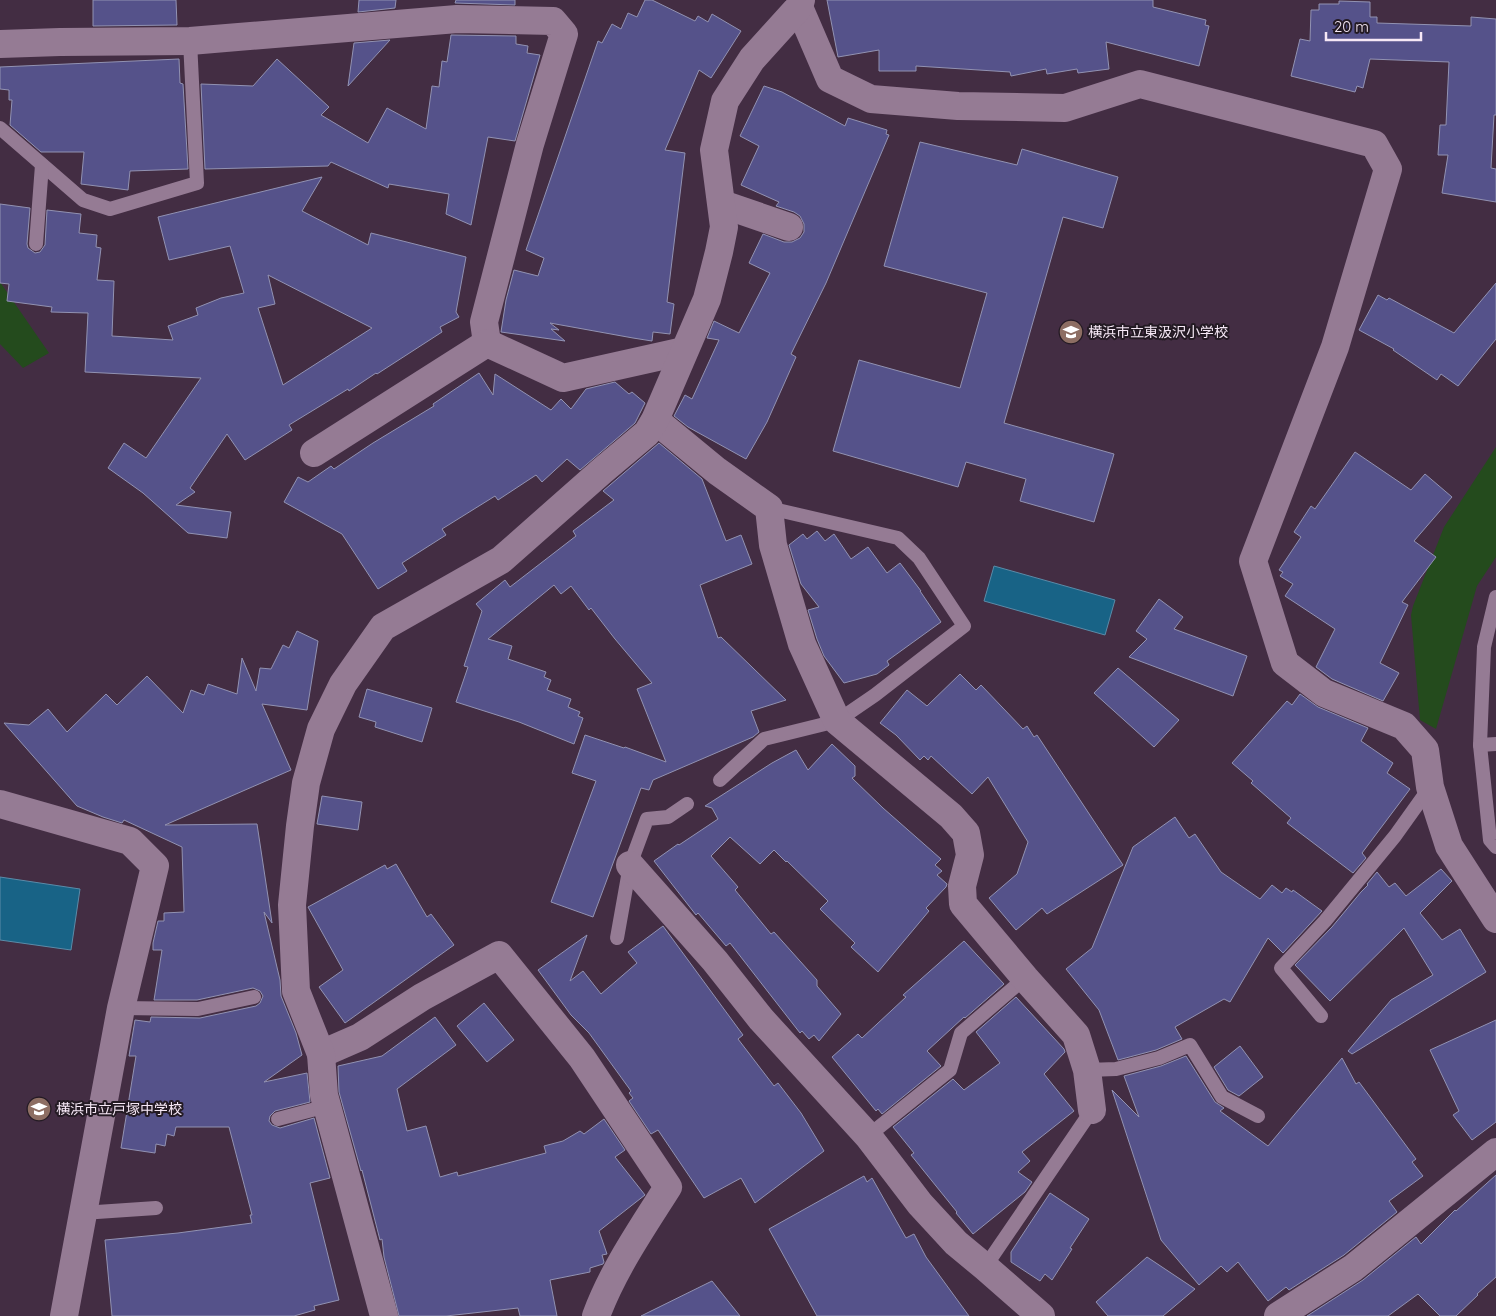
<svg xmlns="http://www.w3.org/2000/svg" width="1496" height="1316" font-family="Quicksand,'Noto Sans JP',sans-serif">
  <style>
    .green { fill: #244b1d }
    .water { fill: #186386; stroke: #5b8ba8 }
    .building { fill: #55528a; stroke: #9292b2; fill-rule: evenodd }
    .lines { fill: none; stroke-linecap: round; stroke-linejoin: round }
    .lane { stroke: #957b94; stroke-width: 14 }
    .street { stroke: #957b94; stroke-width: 28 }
    .labels { text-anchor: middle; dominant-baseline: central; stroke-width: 4; stroke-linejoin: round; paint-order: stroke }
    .poi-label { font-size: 14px; fill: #f6e8f6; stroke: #231a23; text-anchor: start }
  </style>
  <rect width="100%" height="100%" fill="#432d43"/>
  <g class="green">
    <polygon points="0,282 49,353 23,368 0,344"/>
    <polygon points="1496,447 1496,557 1477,586 1436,729 1420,720 1411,615 1413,606 1444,527"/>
  </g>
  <g class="water">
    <polygon points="994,566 1115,600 1105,635 984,601"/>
    <polygon points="0,877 80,889 71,950 0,940"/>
  </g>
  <g class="building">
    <polygon points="93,0 176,0 177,25 93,26"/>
    <polygon points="359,0 396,0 395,8 358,12"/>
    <polygon points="456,0 515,0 515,5 455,3"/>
    <polygon points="645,0 652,0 695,21 698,16 708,22 712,14 741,31 711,78 699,70 665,150 685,153 667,302 674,304 670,334 653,332 652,341 633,338 550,323 559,330 551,329 565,341 501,332 506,300 514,270 538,276 544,258 526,250 598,41 602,43 612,24 621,29 628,13 637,17"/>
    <polygon points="827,0 1153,0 1153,7 1206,20 1205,25 1209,26 1199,66 1106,42 1109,69 1078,73 1077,69 1047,74 1046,69 1011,76 1010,72 916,66 916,71 879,71 879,50 838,57"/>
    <polygon points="1339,1 1370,2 1370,17 1377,17 1377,23 1471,26 1471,17 1496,19 1496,115 1494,115 1491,168 1496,169 1496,202 1442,193 1448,155 1438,155 1440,125 1446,125 1449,62 1370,59 1363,88 1357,86 1355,92 1291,76 1300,39 1310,41 1311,10 1319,10 1319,4 1339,4"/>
    <polygon points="451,35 516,36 516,44 528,46 527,53 540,55 515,141 488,137 471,225 446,214 449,194 389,184 388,188 331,162 328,166 205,169 201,84 253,86 277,59 329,107 321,115 368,143 387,108 426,129 432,86 439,87 442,61 447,62"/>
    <polygon points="390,40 348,86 354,43"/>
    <polygon points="179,59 180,83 183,84 188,169 130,171 128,190 81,184 84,152 41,152 10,125 12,100 9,100 9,90 0,89 0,67"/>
    <polygon points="764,86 782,92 845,126 848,118 887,130 886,134 889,135 826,283 791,354 796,357 767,422 746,459 688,427 674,416 685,395 692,399 719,340 707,338 714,321 739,333 770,273 749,263 763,234 784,242 792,242 800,238 804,232 804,224 800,216 794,212 776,206 779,202 741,185 759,146 740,136"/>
    <polygon points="920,142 1017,165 1022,149 1118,177 1103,228 1063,217 1004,423 1114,454 1094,522 1020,501 1026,479 966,462 958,487 833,451 859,360 960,388 987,293 884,266"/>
    <path d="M322,177L302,211L368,245L371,233L466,257L456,312L459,317L440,327L442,332L377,374L376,373L349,391L348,389L289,425L292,430L245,460L227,434L190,488L195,492L176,505L231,512L227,538L188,533L143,493L108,468L124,443L146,458L201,378L85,372L88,313L51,312L52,307L7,301L9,284L0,283V204L30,208L27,244L28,248L35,253L40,252L45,245L47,210L81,214L79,233L97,235L96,247L101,248L97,280L114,281L112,336L173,340L168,326L198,315L196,308L221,298L244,293L230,246L169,260L158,217ZM268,275L372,328L283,385L258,308L275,304Z"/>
    <polygon points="1496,283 1496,339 1458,386 1441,374 1437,380 1393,350 1394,349 1359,330 1378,295 1387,300 1389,298 1454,333"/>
    <polygon points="479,373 493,395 495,374 551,410 561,399 571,409 586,389 615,382 629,394 632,392 645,403 635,423 580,470 567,459 542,482 536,475 498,500 495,496 442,529 446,535 402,563 407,571 378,589 342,534 284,502 298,477 308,482 331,466 334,469 373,443 434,406 433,404"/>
    <polygon points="659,443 702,479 726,541 741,535 752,564 700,585 718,638 721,637 786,700 751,711 759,732 753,737 653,780 649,790 641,788 593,917 551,902 596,781 572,773 585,735 624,748 625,747 666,762 637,689 652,683 615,639 591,608 589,610 571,586 561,594 554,585 488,639 512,646 508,659 546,672 544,677 551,680 547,690 571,699 568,707 580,712 578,716 583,718 574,744 519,722 456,702 468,667 464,666 482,611 476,604 505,580 510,587 576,536 573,531 614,500 603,491"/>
    <polygon points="1355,452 1411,490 1425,474 1452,497 1414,541 1436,557 1402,602 1408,605 1380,663 1399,673 1383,701 1332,679 1316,667 1335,629 1285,596 1293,584 1280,576 1283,572 1279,570 1301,537 1294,532 1311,506 1315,509"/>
    <polygon points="817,531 825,541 834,534 851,559 868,547 887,573 900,563 921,591 920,591 941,622 887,661 889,665 877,674 844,683 824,656 817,639 808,610 819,607 801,584 789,545 803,534 807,539"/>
    <polygon points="1159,599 1183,617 1174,629 1247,656 1233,696 1129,657 1147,639 1136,631"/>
    <polygon points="297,631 318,641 307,710 262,704 291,770 165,825 257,824 272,923 264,912 280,980 281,996 296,1033 302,1055 264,1082 307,1073 310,1102 275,1111 270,1116 269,1121 272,1125 280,1128 314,1118 330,1178 310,1183 339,1300 314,1306 315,1310 294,1316 112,1316 105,1240 178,1233 252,1223 250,1215 252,1215 229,1127 176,1127 174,1136 167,1134 165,1146 156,1144 155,1153 121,1148 136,1056 129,1056 135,1020 150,1022 151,1017 200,1018 256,1006 260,1003 263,996 260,991 253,988 197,1000 154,1000 162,950 153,950 153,943 158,921 164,921 164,913 184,912 182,847 124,820 122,823 103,817 77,806 4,723 29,725 48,709 67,732 106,694 117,705 147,676 183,713 191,690 204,695 208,684 237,694 242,658 256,691 260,668 271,669 283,645 289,648"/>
    <polygon points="1118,668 1179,720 1154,747 1094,693"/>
    <polygon points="960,674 976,690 981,685 1023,729 1027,726 1034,737 1037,735 1123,865 1047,914 1042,908 1016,930 989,898 1017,874 1028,842 988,777 972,794 931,756 928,760 924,756 920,760 896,735 880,723 907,690 927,706"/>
    <polygon points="367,689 432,708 422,742 375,727 376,722 359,717"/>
    <polygon points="1300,694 1318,707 1368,728 1361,741 1393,763 1387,773 1410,789 1362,853 1366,858 1353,873 1287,823 1291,818 1251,783 1253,781 1232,763 1287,701 1292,705"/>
    <polygon points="832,744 855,766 855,776 852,778 883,808 941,859 935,865 942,871 937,875 947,884 946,887 926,908 929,911 878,972 851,947 855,943 820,909 828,901 787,861 786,862 774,850 760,864 730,837 711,856 738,887 735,890 771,934 774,932 808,970 817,980 817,986 841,1014 819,1041 814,1035 809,1039 802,1031 800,1033 730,943 726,946 698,913 696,915 654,861 678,844 679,845 718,819 712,808 705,806 772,763 796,750 808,770"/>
    <polygon points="322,796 362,802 358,830 317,824"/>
    <polygon points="1175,817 1189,838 1195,834 1221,872 1260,899 1272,885 1282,893 1286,888 1292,892 1293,890 1322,911 1283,953 1268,938 1230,1002 1224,999 1175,1027 1182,1039 1156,1050 1118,1060 1099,1010 1066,969 1092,948 1133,847"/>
    <polygon points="396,864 427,917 431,914 454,945 345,1023 319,987 343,970 308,907 385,865 387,869"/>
    <polygon points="1441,869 1452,881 1420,913 1442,940 1460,929 1486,972 1352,1054 1348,1051 1391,1000 1433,975 1404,928 1330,1001 1295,965 1332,927 1361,892 1368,885 1367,884 1377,872 1389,887 1395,883 1406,896"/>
    <polygon points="663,926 743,1035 738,1039 774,1086 778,1083 801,1113 824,1151 755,1203 741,1178 704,1198 658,1130 651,1134 629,1101 633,1098 629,1093 631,1091 589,1033 571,1015 538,970 587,935 570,981 583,971 601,994 637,963 628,952"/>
    <polygon points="964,941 1004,984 965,1018 964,1017 927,1051 941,1066 882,1114 878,1109 876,1111 832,1057 858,1034 862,1038 906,997 903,995"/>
    <polygon points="1016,997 1064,1049 1065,1052 1044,1074 1074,1111 1022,1152 1030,1161 1018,1172 1032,1182 1025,1192 973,1234 956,1213 957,1212 911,1155 914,1153 893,1127 953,1079 964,1090 1000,1063 976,1032"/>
    <polygon points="484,1003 514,1040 487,1062 457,1026"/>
    <polygon points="435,1017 456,1045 397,1089 407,1131 426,1126 440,1177 457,1172 458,1176 546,1153 544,1146 563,1141 580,1131 584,1134 604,1119 625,1150 615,1157 645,1195 599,1231 607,1254 602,1255 604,1262 603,1264 590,1268 590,1272 550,1280 557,1316 520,1316 518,1308 446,1316 399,1316 384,1257 382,1239 380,1240 362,1170 361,1171 339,1092 338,1066 382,1056"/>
    <polygon points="1496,1020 1496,1122 1472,1140 1453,1115 1459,1111 1430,1050"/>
    <polygon points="1240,1046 1263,1077 1239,1096 1228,1090 1214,1067"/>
    <polygon points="1186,1056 1215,1102 1224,1108 1220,1111 1268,1146 1342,1058 1356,1084 1359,1082 1416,1159 1412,1162 1423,1176 1389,1201 1397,1212 1344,1255 1289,1290 1286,1287 1268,1301 1238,1262 1227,1272 1221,1266 1199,1285 1161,1240 1112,1090 1139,1117 1124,1076 1161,1066"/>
    <polygon points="1496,1175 1496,1277 1477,1294 1478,1295 1456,1316 1440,1316 1418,1294 1388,1316 1307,1316 1363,1280 1416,1237 1421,1244 1455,1210 1456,1211"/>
    <polygon points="864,1176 867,1182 872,1178 906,1238 914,1234 926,1257 969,1316 817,1316 769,1229"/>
    <polygon points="1050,1193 1089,1219 1070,1248 1072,1249 1052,1280 1045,1274 1040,1281 1011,1262 1011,1252"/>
    <polygon points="1147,1257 1195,1289 1163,1316 1108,1316 1096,1302"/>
    <polygon points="712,1281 740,1316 641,1316"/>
  </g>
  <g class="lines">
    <g class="lane">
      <polyline points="0,128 83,200 110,209 197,183 190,41"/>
      <polyline points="36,244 42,165"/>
      <polyline points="1496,597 1484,647 1480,745 1490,840 1496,847"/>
      <polyline points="1480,745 1496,744"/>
      <polyline points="720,780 764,739 837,721 875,695 964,626 919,558 898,538 769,508"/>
      <polyline points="617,938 630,865 647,819 668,817 687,804"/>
      <polyline points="121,1008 198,1009 254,997"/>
      <polyline points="1321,1016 1281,968 1325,921 1395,836 1430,787"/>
      <polyline points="1087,1070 1116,1069 1159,1058 1190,1045 1222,1097 1258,1116"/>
      <polyline points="278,1119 327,1106"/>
      <polyline points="868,1136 950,1070 961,1033 1025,978"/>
      <polyline points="82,1213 156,1208"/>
      <polyline points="985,1267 1092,1110"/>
    </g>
    <g class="street">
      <polyline points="799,7 830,79 871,99 958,106 1065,108 1140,84 1374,144 1388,169 1335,347 1253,561 1285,663 1324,693 1404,726 1425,750 1430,787 1449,846 1496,919"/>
      <polyline points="0,44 60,42 190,41 457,19 553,21 564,34 530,144 484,322 487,343"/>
      <polyline points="722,204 789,227"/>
      <polyline points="655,420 717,471 769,508 773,545 802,644 837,721 951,816 966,833 970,855 962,886 963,904 1025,978 1076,1035 1087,1070 1092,1110"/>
      <polyline points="314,453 487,343 563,378 684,351"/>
      <polyline points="0,804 130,841 155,866 121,1008 64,1316"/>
      <polyline points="630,865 715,961 761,1019 868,1136 920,1204 956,1243 985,1267 1041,1316"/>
      <path d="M321,1054L360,1037L422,997L499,955L582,1058L668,1187C642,1228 613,1270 596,1316"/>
      <polyline points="384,1316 324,1095 321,1054 296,991 292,905 300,826 306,783 321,729 343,684 383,627 501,560 603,470 647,433 655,420 707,299 719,252 724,227 714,150 725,101 752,59 799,7 801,0"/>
      <polyline points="1278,1316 1353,1268 1496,1152"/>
    </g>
  </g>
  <defs>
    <g id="school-disc" transform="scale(1.25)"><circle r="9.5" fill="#8d6e63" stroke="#231a23"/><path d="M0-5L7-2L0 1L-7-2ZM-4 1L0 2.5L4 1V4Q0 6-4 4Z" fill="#fff"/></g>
  </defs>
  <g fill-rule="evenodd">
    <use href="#school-disc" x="1071" y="332"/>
    <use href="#school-disc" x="39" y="1109"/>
  </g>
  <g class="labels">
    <g class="poi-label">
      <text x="1088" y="332">横浜市立東汲沢小学校</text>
      <text x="56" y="1109">横浜市立戸塚中学校</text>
    </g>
  </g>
  <path d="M1326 32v8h95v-8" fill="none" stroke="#f6e8f6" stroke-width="2.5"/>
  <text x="1334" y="32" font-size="15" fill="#f6e8f6" stroke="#231a23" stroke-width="4" paint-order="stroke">20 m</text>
</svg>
